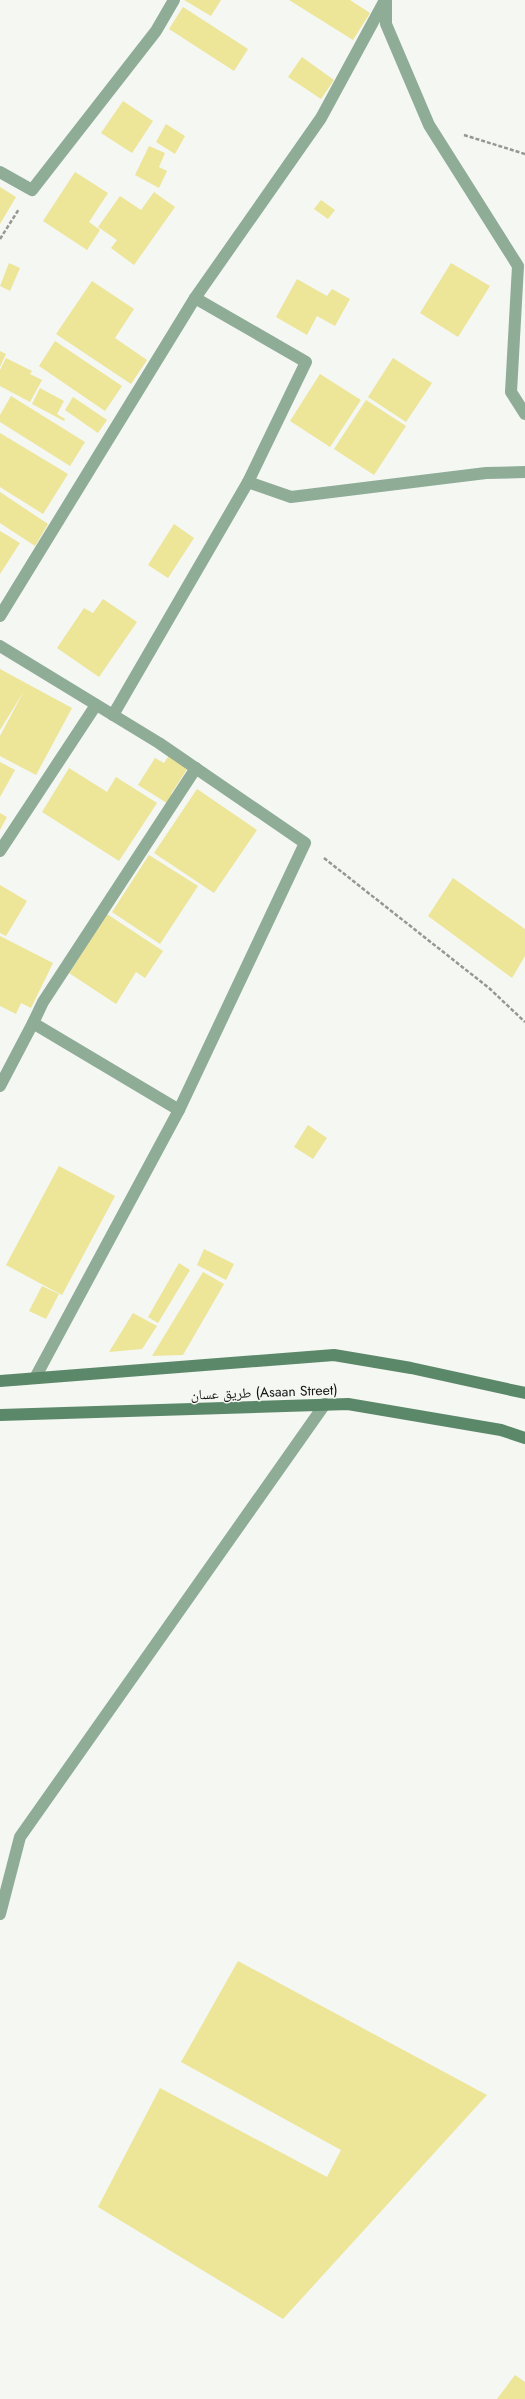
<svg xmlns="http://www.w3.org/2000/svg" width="525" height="2399" font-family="Jost,'Noto Naskh Arabic',sans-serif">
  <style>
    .building { fill: #ede598 }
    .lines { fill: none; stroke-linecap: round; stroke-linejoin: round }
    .path { stroke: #969794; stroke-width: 2.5; stroke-dasharray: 4 2; stroke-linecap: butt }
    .lane { stroke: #8fac97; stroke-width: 12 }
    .street { stroke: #8fac97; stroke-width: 12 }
    .secondary { stroke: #5c886a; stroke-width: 12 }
    .labels { text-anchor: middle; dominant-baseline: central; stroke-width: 3; stroke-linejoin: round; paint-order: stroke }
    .street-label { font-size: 14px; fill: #161715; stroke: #f5f7f3 }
  </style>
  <rect width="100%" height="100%" fill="#f5f7f3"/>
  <g class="building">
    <polygon points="184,0 221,0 211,16"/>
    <polygon points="289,0 350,0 370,13 353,40"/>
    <polygon points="183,7 248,49 234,71 169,29"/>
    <polygon points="302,57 334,80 321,99 288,77"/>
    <polygon points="123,101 153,121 132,153 101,133"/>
    <polygon points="166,124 185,136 175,154 156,142"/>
    <polygon points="149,146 165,153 159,167 167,171 159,188 135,175"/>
    <polygon points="75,172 108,193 89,222 100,230 87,250 43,221"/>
    <polygon points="0,187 16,197 0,224"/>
    <polygon points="154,192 175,207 134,265 111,248 117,240 98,227 120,196 141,210"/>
    <polygon points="321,200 335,210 328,219 314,209"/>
    <polygon points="9,263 20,268 10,291 0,286"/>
    <polygon points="451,263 490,286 458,337 420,313"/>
    <polygon points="297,279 327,296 332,289 350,299 335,326 317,316 307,335 276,317"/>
    <polygon points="92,281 134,309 115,338 147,360 131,384 56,334"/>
    <polygon points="55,341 122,386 105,411 39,366"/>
    <polygon points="0,351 6,354 0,367"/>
    <polygon points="6,358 32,371 30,374 42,380 30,402 0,386 0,370"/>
    <polygon points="393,358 432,383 406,422 368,397"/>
    <polygon points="320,374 361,400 330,447 290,421"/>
    <polygon points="40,388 64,401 57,414 65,419 64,421 32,404"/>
    <polygon points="11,396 85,442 70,466 0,422 0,415"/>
    <polygon points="73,397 107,420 98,433 65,410"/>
    <polygon points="366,400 406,426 374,475 334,449"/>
    <polygon points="0,433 68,474 43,514 0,487"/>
    <polygon points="0,492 48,524 35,546 0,523"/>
    <polygon points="174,524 194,538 168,578 148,565"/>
    <polygon points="0,531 20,543 0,574"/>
    <polygon points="103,599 137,622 99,677 57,648 84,608 93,613"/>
    <polygon points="0,669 72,708 36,775 0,756 0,736 24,691 0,730"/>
    <polygon points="170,754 189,766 171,794 175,797 170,805 138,785 155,758 164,763"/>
    <polygon points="0,762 15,770 0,797"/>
    <polygon points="69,768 107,792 116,777 157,803 119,861 42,812"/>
    <polygon points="197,789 257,830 214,893 154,853"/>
    <polygon points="0,813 7,817 0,830"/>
    <polygon points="149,855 198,886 160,944 112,912"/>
    <polygon points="453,878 525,929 525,956 512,978 428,916"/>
    <polygon points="0,885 27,901 6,936 0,933"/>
    <polygon points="107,914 163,951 145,978 136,972 116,1004 69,973"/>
    <polygon points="0,936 53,963 31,1008 21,1003 16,1014 0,1006"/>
    <polygon points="308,1125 327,1138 313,1159 294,1147"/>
    <polygon points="59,1166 115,1196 62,1295 6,1265"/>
    <polygon points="204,1249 234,1264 226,1280 197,1265"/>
    <polygon points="179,1263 190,1270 158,1323 148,1317"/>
    <polygon points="203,1272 224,1284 183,1355 152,1356"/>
    <polygon points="42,1286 59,1294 46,1319 29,1311"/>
    <polygon points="133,1313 157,1326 142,1349 109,1352"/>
    <polygon points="238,1961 487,2095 283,2319 98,2207 160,2088 327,2177 341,2150 181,2062"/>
    <polygon points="515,2375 525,2382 525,2399 497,2399"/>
  </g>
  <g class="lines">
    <g class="path">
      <polyline points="464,135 525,154"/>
      <polyline points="0,239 19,209"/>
      <polyline points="324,858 489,988 525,1022"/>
    </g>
    <polyline class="lane" points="0,1914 20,1837 325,1404"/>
    <g class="street">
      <polyline points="386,0 386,24 429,125 518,266 511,392 525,414"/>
      <polyline points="0,172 32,190 156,31 174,0"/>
      <polyline points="195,298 306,362 248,482"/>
      <polyline points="0,616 195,298 321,118 385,0"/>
      <polyline points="0,646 159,743 305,843 179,1110 35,1378"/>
      <polyline points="113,715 248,482 291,497 486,473 525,472"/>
      <polyline points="0,851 96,705"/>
      <polyline points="0,1086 33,1023"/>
      <polyline points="179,1110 33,1023 43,1002 196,768"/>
    </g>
    <g class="secondary">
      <polyline points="0,1381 334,1355 411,1368 525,1393"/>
      <polyline points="0,1415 348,1404 501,1430 525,1438"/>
    </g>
  </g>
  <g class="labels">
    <g class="street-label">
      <text transform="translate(264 1392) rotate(-2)">طريق عسان (Asaan Street)</text>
    </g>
  </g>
</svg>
